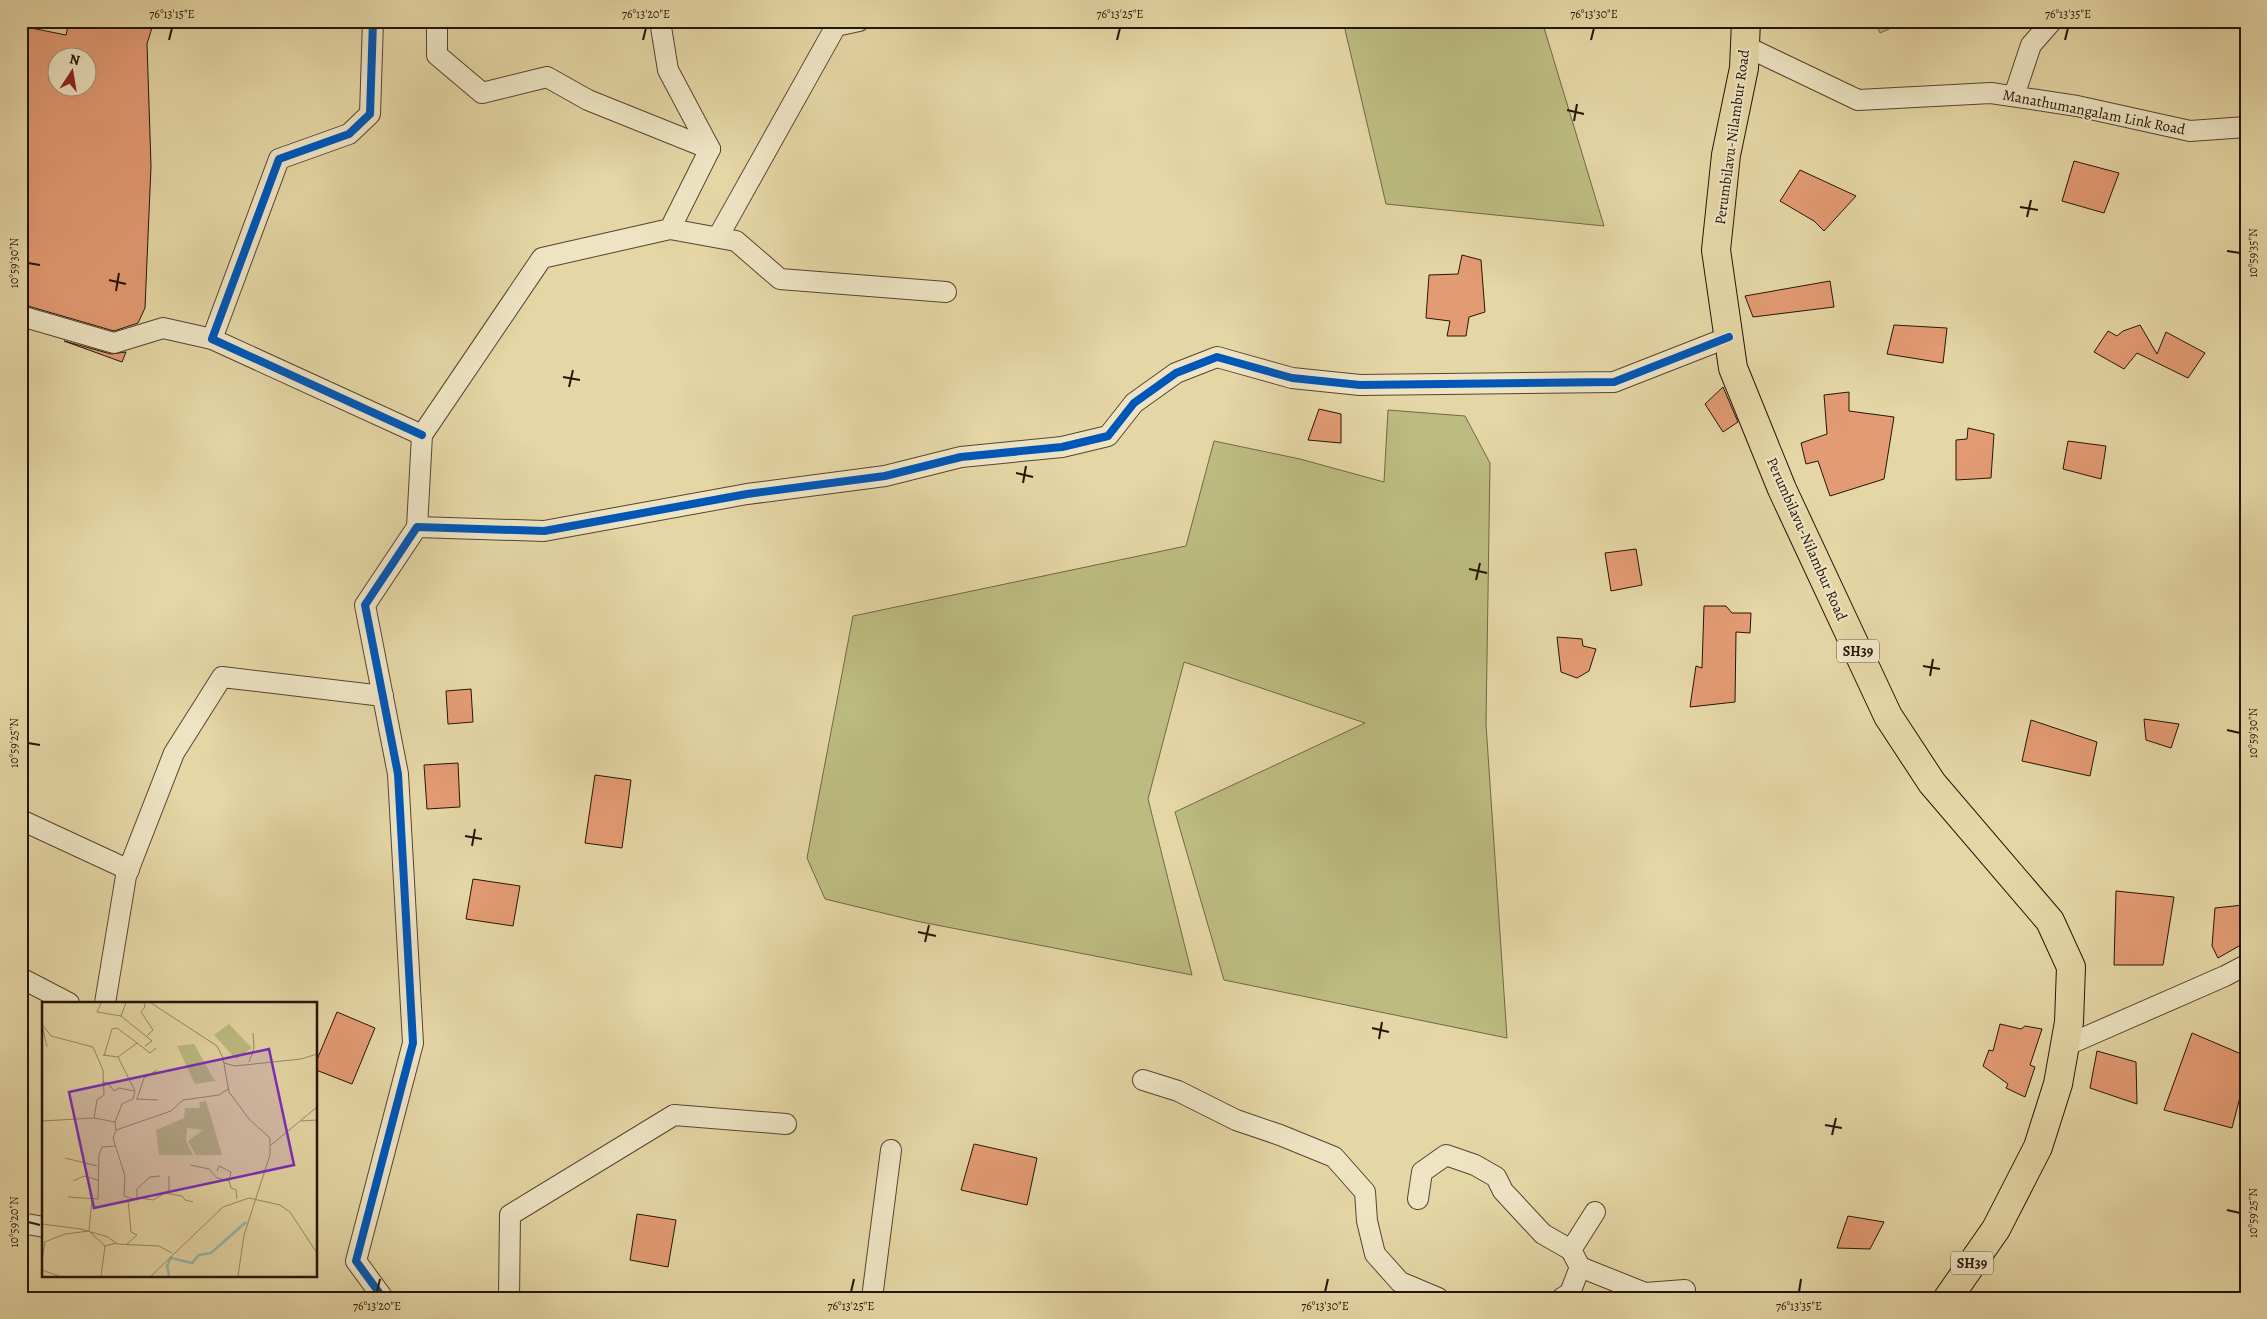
<svg xmlns="http://www.w3.org/2000/svg" width="2267" height="1319" font-family="Alegreya,serif">
  <style>
    .green { fill: #bcbc81; stroke: #706844 }
    .building { fill: #e39b73; stroke: #251508; fill-rule: evenodd }
    .lines { fill: none; stroke-linecap: round; stroke-linejoin: round }
    .minor-casing { stroke: #55452f; stroke-width: 22 }
    .primary-casing { stroke: #251508; stroke-width: 30 }
    .minor { stroke: #eee4c4; stroke-width: 20 }
    .primary { stroke: #e5d6a5; stroke-width: 28 }
    .cycleway-casing { stroke: #eee4c4; stroke-width: 11 }
    .cycleway { stroke: #0057b8; stroke-width: 8 }
    .ticks { fill: none; stroke: #251508; stroke-width: 2 }
    .labels { text-anchor: middle; dominant-baseline: central; stroke-width: 4; stroke-linejoin: round; paint-order: stroke }
    .shield { fill: #eee4c4; stroke: #615340; stroke-width: 1 }
    .shield-label { font-size: 14px; font-weight: bold; fill: #251508 }
    .street-label { font-size: 15px; fill: #251508; stroke: #eee4c4 }
    .inset-river { fill: none; stroke: #97b8ad; stroke-width: 2.5 }
    .inset-road { fill: none; stroke: #988966; stroke-width: 1 }
    .view { fill: #7b2cbf; fill-opacity: 0.15; stroke: #7b2cbf; stroke-width: 2.5 }
    .inset-edge { fill: none; stroke: #251508; stroke-width: 2.5 }
    .neatline { fill: none; stroke: #251508; stroke-width: 2 }
    .ticks-label { font-size: 12px; text-anchor: middle; fill: #251508 }
  </style>
  <rect width="100%" height="100%" fill="#e5d6a5"/>
  <filter id="stains"><feTurbulence type="fractalNoise" baseFrequency=".004" numOctaves="4"/><feColorMatrix values="0 0 0 0 .2 0 0 0 0 .09 0 0 0 0 .02 0 0 0 .5 -.17"/></filter>
  <radialGradient id="worn" r=".72"><stop offset=".6" stop-color="#630" stop-opacity="0"/><stop offset="1" stop-color="#630" stop-opacity=".3"/></radialGradient>
  <g class="green">
    <polygon points="1343,21 1542,21 1604,226 1386,204"/>
    <polygon points="1874,21 1907,21 1880,33"/>
    <polygon points="1388,410 1465,416 1490,463 1486,724 1507,1038 1224,980 1175,812 1365,723 1184,662 1148,799 1192,975 916,921 825,899 807,858 853,616 1186,546 1214,441 1300,459 1384,482"/>
  </g>
  <g class="building">
    <path d="M69,21H154L147,44L151,166L145,308L138,323L114,331L21,304V26L66,35ZM58,58H88V88H58Z"/>
    <polygon points="2074,161 2119,173 2104,213 2062,201"/>
    <polygon points="1800,170 1856,196 1824,231 1814,221 1780,201"/>
    <polygon points="1462,255 1481,260 1485,312 1469,317 1466,336 1447,336 1450,321 1426,318 1429,275 1458,274"/>
    <polygon points="1830,281 1834,307 1753,317 1745,296"/>
    <polygon points="1894,325 1947,328 1943,363 1887,354"/>
    <polygon points="2140,325 2157,354 2166,332 2205,353 2188,378 2137,353 2124,369 2094,352 2108,331 2117,336 2123,331"/>
    <polygon points="64,341 111,354 126,352 122,362"/>
    <polygon points="1723,387 1738,422 1723,432 1705,404"/>
    <polygon points="1849,392 1849,411 1894,417 1884,479 1830,496 1818,461 1806,464 1801,443 1827,434 1824,395"/>
    <polygon points="1319,409 1341,414 1341,443 1308,440"/>
    <polygon points="1968,428 1994,434 1991,478 1956,480 1956,440 1967,439"/>
    <polygon points="2068,441 2106,446 2101,479 2063,469"/>
    <polygon points="1636,549 1642,585 1611,591 1605,553"/>
    <polygon points="1704,606 1726,606 1732,613 1751,613 1750,633 1736,632 1735,702 1690,707 1696,666 1702,668"/>
    <polygon points="1557,637 1582,639 1583,646 1596,649 1589,671 1577,678 1561,672"/>
    <polygon points="471,689 473,722 448,724 446,691"/>
    <polygon points="2144,719 2179,724 2171,748 2146,740"/>
    <polygon points="2031,720 2097,742 2090,776 2022,761"/>
    <polygon points="458,763 460,807 427,809 424,765"/>
    <polygon points="595,775 631,780 622,848 585,843"/>
    <polygon points="473,879 520,886 513,926 466,919"/>
    <polygon points="2116,891 2174,897 2163,965 2114,965"/>
    <polygon points="2243,905 2246,942 2218,958 2212,946 2215,908"/>
    <polygon points="337,1012 375,1028 352,1084 316,1070 316,1062"/>
    <polygon points="2000,1024 2021,1029 2025,1026 2042,1029 2030,1065 2035,1067 2025,1097 2006,1088 2008,1084 1983,1066 1989,1050 1993,1051"/>
    <polygon points="2192,1033 2246,1056 2246,1074 2232,1128 2164,1110"/>
    <polygon points="2097,1051 2136,1062 2137,1104 2090,1088"/>
    <polygon points="974,1144 1037,1158 1027,1205 961,1190"/>
    <polygon points="637,1214 676,1220 668,1267 630,1260"/>
    <polygon points="1848,1216 1884,1222 1870,1249 1837,1248"/>
  </g>
  <g class="lines">
    <g class="minor-casing">
      <g id="minor">
        <polyline points="373,21 370,114 349,134 279,159 212,339 422,435"/>
        <polyline points="437,21 437,55 482,93 547,77 588,100 710,149"/>
        <polyline points="660,21 668,70 710,149"/>
        <polyline points="1745,46 1858,100 1991,93 2077,106 2190,131 2246,127"/>
        <polyline points="2014,96 2031,45 2052,21"/>
        <polyline points="670,229 736,241 780,279 946,292"/>
        <polyline points="718,237 836,26 859,21"/>
        <polyline points="21,316 114,343 163,328 212,339"/>
        <polyline points="417,527 422,435 542,258 670,229 710,149"/>
        <polyline points="21,820 129,870"/>
        <polyline points="21,978 69,1003"/>
        <polyline points="105,1003 126,876 174,753 222,677 383,696"/>
        <polyline points="2065,1046 2225,976 2246,965"/>
        <polyline points="1143,1080 1178,1091 1236,1120 1280,1135 1334,1157 1365,1192 1367,1221 1375,1254 1400,1282 1438,1298"/>
        <polyline points="1418,1199 1422,1172 1446,1155 1475,1165 1496,1177 1503,1191 1543,1234 1571,1250 1580,1267 1570,1293 1562,1298"/>
        <polyline points="21,1223 44,1227"/>
        <polyline points="1571,1250 1595,1212"/>
        <polyline points="1580,1267 1645,1293 1685,1290"/>
        <polyline points="383,1298 356,1261 413,1043 398,774 365,605 417,527 544,531 747,494 885,476 961,457 1062,447 1108,436 1134,403 1176,373 1217,357 1292,378 1360,385 1614,382 1729,337"/>
        <polyline points="509,1298 510,1215 674,1115 786,1124"/>
        <polyline points="872,1298 891,1150"/>
      </g>
    </g>
    <g class="primary-casing">
      <polyline id="primary" points="1746,21 1744,68 1726,155 1716,250 1733,368 1782,489 1888,716 1932,783 2050,921 2071,967 2069,1022 2058,1084 2038,1147 1996,1229 1948,1298"/>
    </g>
    <use href="#minor" class="minor"/>
    <use href="#primary" class="primary"/>
    <g class="cycleway-casing">
      <g id="cycleway">
        <polyline points="373,21 370,114 349,134 279,159 212,339 422,435"/>
        <polyline points="383,1298 356,1261 413,1043 398,774 365,605 417,527 544,531 747,494 885,476 961,457 1062,447 1108,436 1134,403 1176,373 1217,357 1292,378 1360,385 1614,382 1729,337"/>
      </g>
    </g>
    <use href="#cycleway" class="cycleway"/>
  </g>
  <path class="ticks" d="M169,40L172,28M643,40L646,28M1117,40L1120,28M1591,40L1594,28M2065,40L2068,28M1567,110L1584,114M1574,121L1577,104M2020,207L2038,210M2027,217L2031,200M2227,251L2240,253M28,263L40,265M109,280L126,284M116,291L119,273M563,377L580,380M569,387L573,370M1016,473L1033,477M1023,483L1026,466M1469,569L1487,573M1476,580L1480,563M1923,666L1940,669M1930,676L1933,659M2227,730L2240,733M28,743L40,745M465,836L482,839M472,846L475,829M918,932L936,936M925,942L929,925M1372,1028L1389,1032M1379,1039L1382,1022M1825,1125L1842,1128M1832,1135L1836,1118M2227,1210L2240,1213M28,1222L40,1225M377,1292L380,1279M851,1292L854,1279M1325,1292L1328,1279M1799,1292L1801,1279"/>
  <g class="labels">
    <g class="shield">
      <rect x="1837" y="639.5" width="42" height="23" rx="4"/>
      <rect x="1951" y="1251.5" width="42" height="23" rx="4"/>
    </g>
    <g class="shield-label">
      <text x="1858" y="651">SH39</text>
      <text x="1972" y="1263">SH39</text>
    </g>
    <g class="street-label">
      <text transform="translate(2094 112) rotate(11)">Manathumangalam Link Road</text>
      <text transform="translate(1732 137) rotate(-82)">Perumbilavu-Nilambur Road</text>
      <text transform="translate(1807 539) rotate(66)">Perumbilavu-Nilambur Road</text>
    </g>
  </g>
  <g transform="translate(42 1002)">
    <rect width="275" height="275" fill="#e5d6a5"/>
    <path d="M187,22L210,46L194,57L172,33ZM152,42L173,79L153,82L135,44ZM164,99L180,153H154L146,139L161,128L145,126L144,139L151,153H117L114,128L142,116L143,106H158L157,100Z" fill="#bcbc81"/>
    <path class="inset-river" d="M127,274L125,264L129,256L150,261L157,253L169,251L204,220"/>
    <path class="inset-road" d="M59,1L55,10L79,14M84,1L79,14L110,39L103,44M102,1L103,5L99,10L111,28L105,34M109,1L175,44L181,56L187,90L207,117L228,136V153L202,233L196,274M0,22L9,34L51,45L61,68L62,93L55,98L52,116L73,120M1,27L5,45M95,41L108,51L114,46M61,53L76,55M62,54L70,27L75,26L95,41L76,55L93,89M207,60L212,46L211,31M182,61L193,64L259,57L275,52M60,80L66,81L72,89L77,86L92,89M94,97L116,98M95,97L102,76L115,68M0,119L52,116M259,119L275,118M74,128L73,120L80,102L91,97L93,89M229,143L275,105M23,156L55,164M148,163L167,167L175,176L187,179L189,186L194,188L195,197M175,169L177,164L189,170L187,179M118,174L108,175L95,187V198L82,194L83,174L71,136L74,128L129,109L141,98L177,93L186,87M31,179L42,174L56,178M127,192V174M26,195L56,197L57,153L60,145L74,144M97,196L111,198L123,191L140,194L143,198L151,200M50,197L47,229L63,244L74,241M0,222L39,227L66,235L75,242L117,244L130,251M0,241L23,232L47,229M85,242L95,233L89,230L86,198M0,257L3,241M0,268L17,274M59,274L63,244M109,274L181,205L207,196L238,203L248,210L275,251"/>
    <path class="view" d="M227,47L252,163L52,206L27,90Z"/>
    <rect width="275" height="275" class="inset-edge"/>
  </g>
  <rect width="2267" height="1319" fill="none" stroke="#e5d6a5" stroke-width="55"/>
  <g transform="translate(72 72) rotate(12)"><circle r="24" fill="#eee4c4" stroke="#9e9179"/>
  <path d="M0-4L9 19L0 12L-9 19Z" fill="#8f2418"/>
  <text y="-8" font-size="14" font-weight="bold" text-anchor="middle" fill="#251508">N</text>
  </g>
  <rect x="28" y="28" width="2212" height="1264" class="neatline"/>
  <g class="ticks-label">
    <text x="172" y="18">76°13'15"E</text>
    <text x="646" y="18">76°13'20"E</text>
    <text x="1120" y="18">76°13'25"E</text>
    <text x="1594" y="18">76°13'30"E</text>
    <text x="2068" y="18">76°13'35"E</text>
    <text transform="translate(2253 253) rotate(-90)" y="4">10°59'35"N</text>
    <text transform="translate(14 263) rotate(-90)" y="4">10°59'30"N</text>
    <text transform="translate(2253 733) rotate(-90)" y="4">10°59'30"N</text>
    <text transform="translate(14 743) rotate(-90)" y="4">10°59'25"N</text>
    <text transform="translate(2253 1213) rotate(-90)" y="4">10°59'25"N</text>
    <text transform="translate(14 1222) rotate(-90)" y="4">10°59'20"N</text>
    <text x="377" y="1310">76°13'20"E</text>
    <text x="851" y="1310">76°13'25"E</text>
    <text x="1325" y="1310">76°13'30"E</text>
    <text x="1799" y="1310">76°13'35"E</text>
  </g>
  <rect width="100%" height="100%" filter="url(#stains)"/>
  <rect width="100%" height="100%" fill="url(#worn)"/>
</svg>
